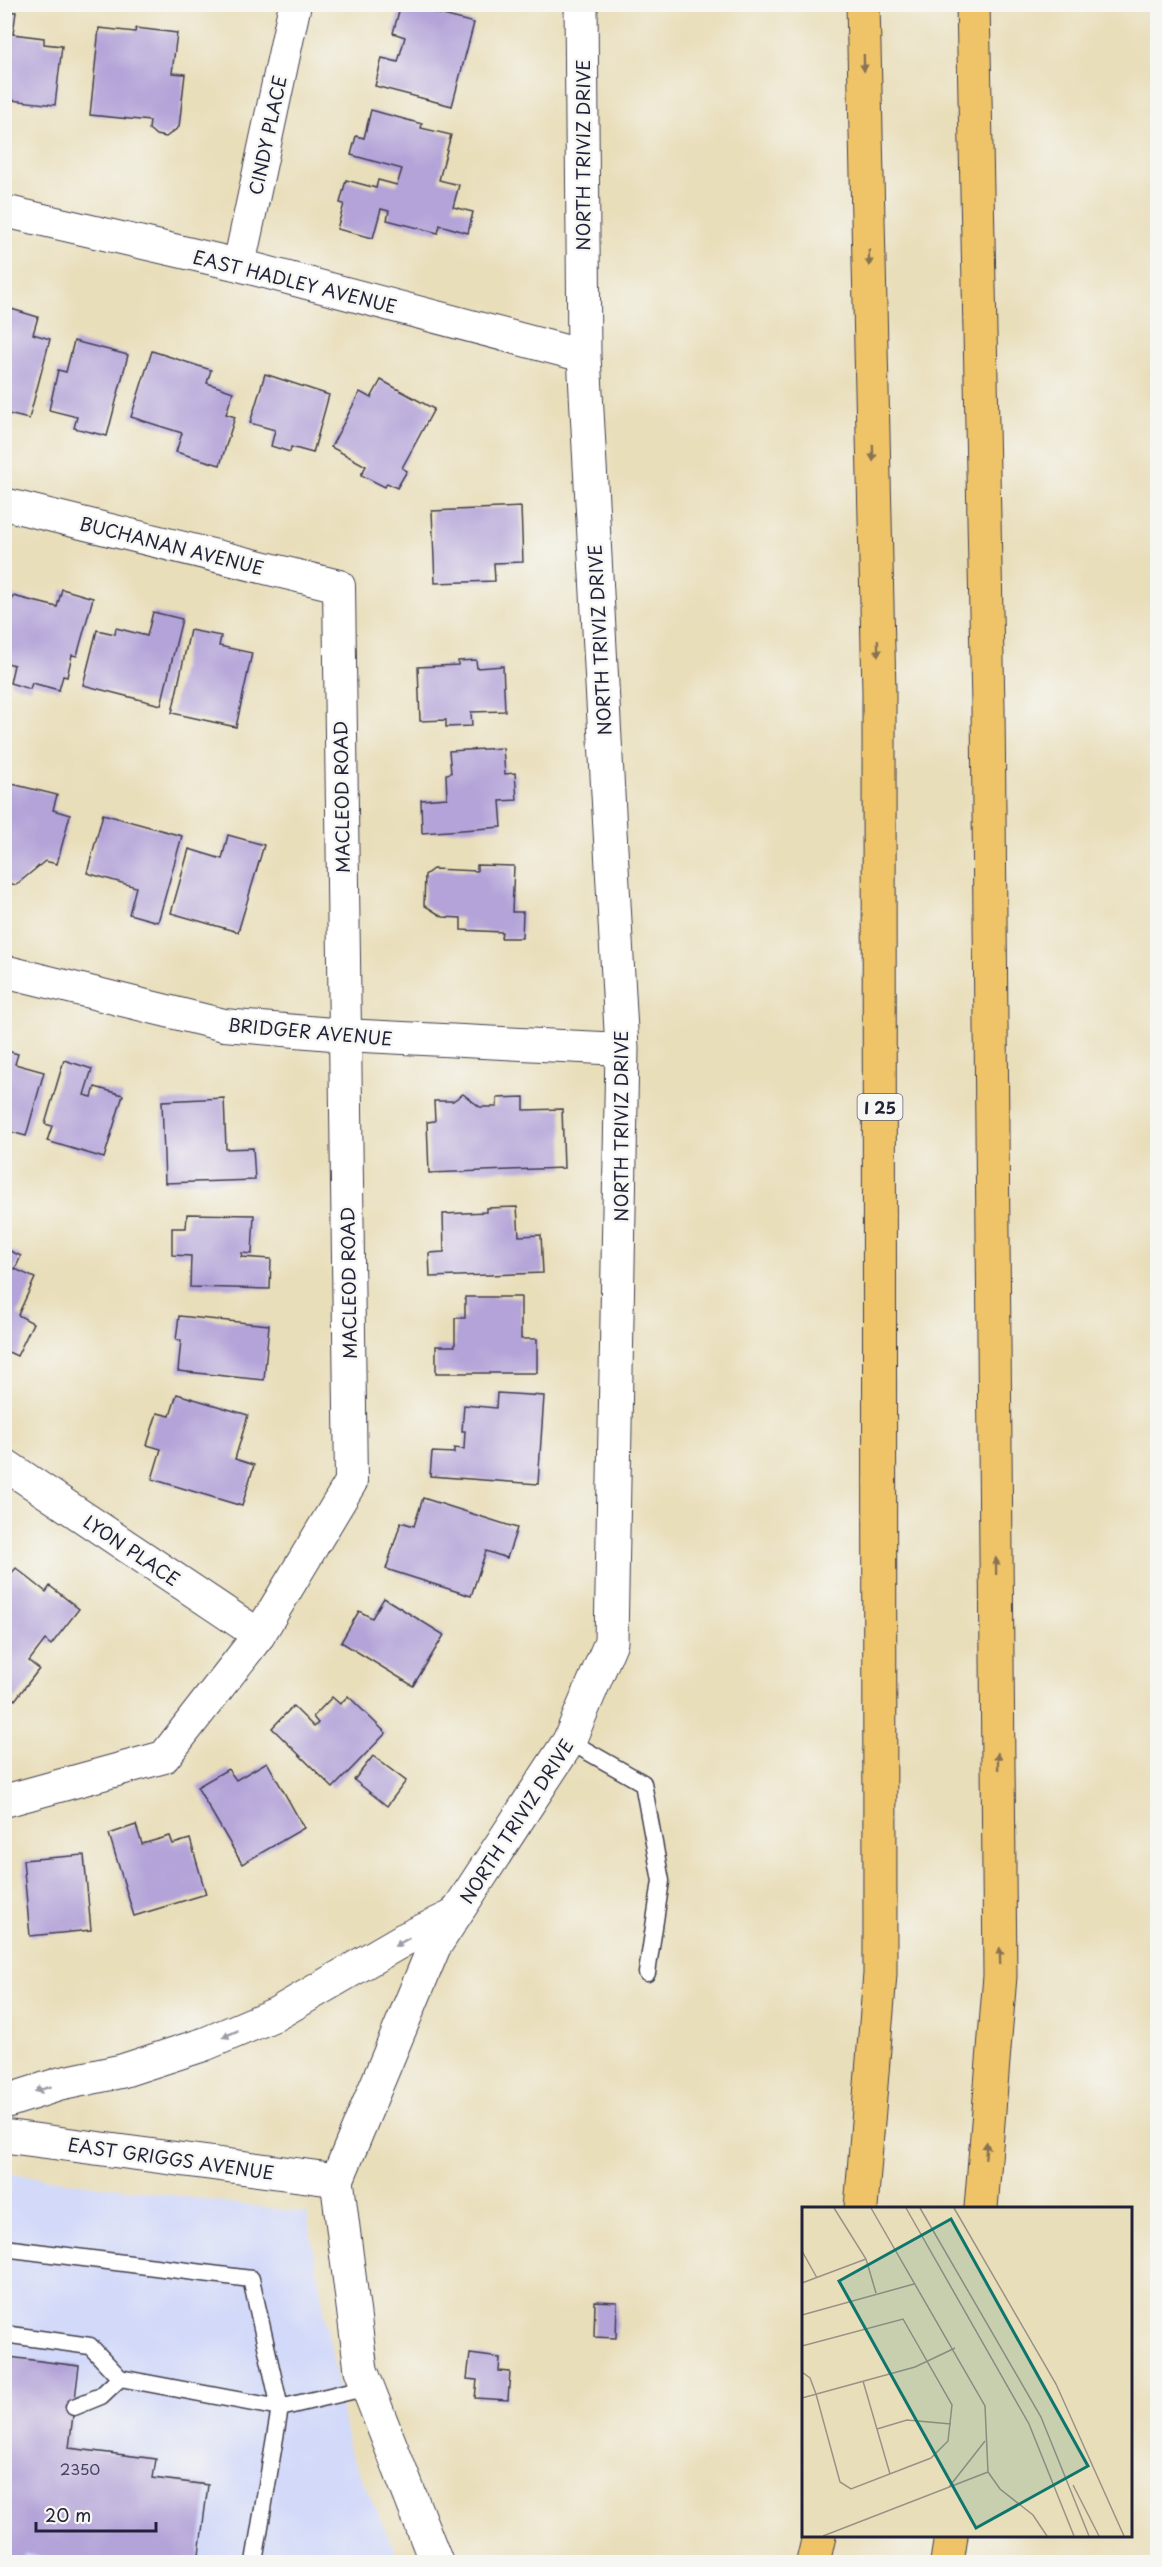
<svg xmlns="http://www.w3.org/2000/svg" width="1162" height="2567" font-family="'Playpen Sans',sans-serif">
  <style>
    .built { fill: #d2d9f9 }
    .building { fill: #b3a3d8 }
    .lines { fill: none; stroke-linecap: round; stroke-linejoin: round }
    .service-casing { stroke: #403e4e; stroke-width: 19 }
    .minor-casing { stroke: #403e4e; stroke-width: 34 }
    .tertiary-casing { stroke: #403e4e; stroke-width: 35 }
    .motorway-casing { stroke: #403e4e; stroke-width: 35 }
    .service { stroke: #fff; stroke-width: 16 }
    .minor { stroke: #fff; stroke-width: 32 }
    .tertiary { stroke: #fff; stroke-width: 33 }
    .motorway { stroke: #efc469; stroke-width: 33 }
    .oneway { fill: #887352 }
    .oneway2 { fill: #9c9ca7 }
    .labels { text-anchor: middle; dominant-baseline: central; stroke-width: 5; stroke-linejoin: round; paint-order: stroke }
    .number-label { font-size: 15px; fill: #464262 }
    .shield { fill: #f6f6f2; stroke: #626272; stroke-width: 1.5 }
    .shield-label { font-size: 16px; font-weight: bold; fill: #22223b }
    .street-label { font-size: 18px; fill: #22223b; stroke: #f6f6f2 }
    .inset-road { fill: none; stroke: #999387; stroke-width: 1.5 }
    .view { fill: #0f766e; fill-opacity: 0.15; stroke: #0f766e; stroke-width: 3 }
    .inset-edge { fill: none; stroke: #22223b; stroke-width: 3 }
  </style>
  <rect width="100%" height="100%" fill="#f6f6f2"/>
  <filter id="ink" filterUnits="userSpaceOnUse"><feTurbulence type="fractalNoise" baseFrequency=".0167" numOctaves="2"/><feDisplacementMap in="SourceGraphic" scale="12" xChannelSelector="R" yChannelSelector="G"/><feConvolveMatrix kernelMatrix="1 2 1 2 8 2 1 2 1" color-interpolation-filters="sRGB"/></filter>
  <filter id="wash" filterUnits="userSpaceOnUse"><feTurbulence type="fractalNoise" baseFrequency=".008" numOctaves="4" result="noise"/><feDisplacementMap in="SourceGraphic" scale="24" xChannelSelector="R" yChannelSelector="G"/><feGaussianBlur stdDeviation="1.35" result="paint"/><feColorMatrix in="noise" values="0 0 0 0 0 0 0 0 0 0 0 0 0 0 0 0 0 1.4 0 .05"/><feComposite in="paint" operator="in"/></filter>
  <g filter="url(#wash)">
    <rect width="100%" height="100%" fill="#e9deba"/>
    <polygon class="built" points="5,2173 307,2213 349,2450 400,2562 5,2562"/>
    <g id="blocks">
      <g class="building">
        <polygon points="401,4 474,23 452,106 375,86 382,58 398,62 405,37 393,33"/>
        <polygon points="4,11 16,12 13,34 44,38 44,44 62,46 55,105 11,100 9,118 4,118"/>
        <polygon points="99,28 135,32 136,28 177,33 172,73 185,74 179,127 166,137 156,135 149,129 150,121 90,115"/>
        <polygon points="371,110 422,124 421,128 451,135 439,180 459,185 453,207 473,212 468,233 440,225 438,233 387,220 389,211 381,209 373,238 337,229 344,204 340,203 346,180 376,188 378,180 397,185 402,169 351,155 356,136 364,138"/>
        <polygon points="8,308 38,317 33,334 50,339 29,419 4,413 4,320"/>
        <polygon points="74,341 128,355 107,436 74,428 77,417 49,410 58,370 66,372"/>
        <polygon points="152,351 211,370 207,383 233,392 226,414 235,417 220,465 176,452 182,433 131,417"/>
        <polygon points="265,374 329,395 313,453 291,447 290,452 271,446 275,430 250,423"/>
        <polygon points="381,380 434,409 402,468 407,471 397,488 387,483 385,487 361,475 366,466 331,447 360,392 371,398"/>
        <polygon points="521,507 523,562 494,563 495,581 435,583 432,511"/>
        <polygon points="62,589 93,598 77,656 72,655 67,677 63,676 59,690 32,683 30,689 10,683 14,665 4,662 4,628 13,596 57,607"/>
        <polygon points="153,612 182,619 161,705 83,685 97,630 115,634 116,628 147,636"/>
        <polygon points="190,630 221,636 219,646 252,653 236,727 172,713"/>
        <polygon points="476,660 477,668 503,666 505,711 471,712 472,726 446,727 446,720 420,721 418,667 458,665 458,661"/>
        <polygon points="503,748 505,774 515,773 517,800 500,801 502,827 422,833 421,800 447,798 446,774 451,773 449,751"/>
        <polygon points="8,783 57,795 53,810 70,815 57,864 45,861 16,885 4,882 4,795"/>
        <polygon points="103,814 182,836 158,922 129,914 136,887 87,873"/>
        <polygon points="228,835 264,845 238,932 171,913 189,849 222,859"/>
        <polygon points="477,865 514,866 512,912 523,912 522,938 501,938 502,932 461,930 461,918 443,917 424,905 425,875 433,869 477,871"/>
        <polygon points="4,1050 18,1054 15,1064 44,1072 26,1136 4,1130"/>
        <polygon points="64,1060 92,1069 84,1095 92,1097 95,1087 123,1095 104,1158 47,1141 52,1126 45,1124"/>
        <polygon points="463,1094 480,1107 497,1107 497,1098 524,1097 524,1110 562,1109 564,1168 429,1173 427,1122 435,1121 434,1101 453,1101"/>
        <polygon points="224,1098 226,1149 253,1148 255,1180 165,1183 162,1101"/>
        <polygon points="517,1207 519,1236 541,1235 543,1273 430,1277 429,1253 444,1252 443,1214 486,1212 486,1208"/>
        <polygon points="187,1214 254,1215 252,1254 242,1253 241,1257 271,1259 270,1289 190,1287 191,1256 172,1255 172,1228 186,1228"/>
        <polygon points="4,1248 21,1256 15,1269 35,1278 18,1315 33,1323 17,1356 4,1350"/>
        <polygon points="465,1297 521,1297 521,1339 537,1339 537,1373 436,1373 436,1346 455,1346 455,1318 465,1318"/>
        <polygon points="179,1316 269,1325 264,1380 178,1371 181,1340 176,1340"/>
        <polygon points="497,1393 544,1396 538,1484 430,1476 432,1452 454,1453 454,1448 464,1449 465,1431 462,1431 464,1405 496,1408"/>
        <polygon points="177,1394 248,1415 235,1459 254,1465 242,1506 152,1479 161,1449 147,1445 157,1413 170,1416"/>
        <polygon points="423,1498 517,1528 507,1558 486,1551 471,1596 386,1569 401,1522 414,1526"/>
        <polygon points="16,1568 46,1592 50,1586 79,1609 51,1645 45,1640 29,1661 39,1669 15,1700 4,1692 4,1582"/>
        <polygon points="384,1598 444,1635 413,1686 341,1642 359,1611 372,1618"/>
        <polygon points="348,1696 386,1733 333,1788 272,1728 293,1706 314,1727 318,1723 313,1717 332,1697 340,1704"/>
        <polygon points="373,1756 406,1781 387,1806 354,1780"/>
        <polygon points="267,1762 304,1828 242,1864 197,1787 228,1769 236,1780"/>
        <polygon points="136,1825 142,1844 170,1836 173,1844 190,1839 206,1894 134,1916 109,1834"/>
        <polygon points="84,1855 91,1930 30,1936 23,1860"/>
        <polygon points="595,2301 617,2302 616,2338 594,2337"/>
        <polygon points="470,2354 500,2358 499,2371 510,2372 508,2400 475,2398 477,2380 467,2379"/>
        <polygon points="9,2357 79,2366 69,2448 156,2459 153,2478 208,2485 198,2562 87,2562 24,2554 23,2562 4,2562 4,2388"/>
      </g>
    </g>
  </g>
  <g filter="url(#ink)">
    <use href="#blocks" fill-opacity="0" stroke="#403e4e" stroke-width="1.5"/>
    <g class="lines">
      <g class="service-casing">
        <g id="service">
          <polyline points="569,1741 643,1783 661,1881 647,1973"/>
          <polyline points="4,2248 251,2279 280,2408 254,2562"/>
          <polyline points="4,2334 90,2346 120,2378 280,2408 368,2387"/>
          <polyline points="74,2407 101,2396 120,2378"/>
        </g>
      </g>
      <g class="minor-casing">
        <g id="minor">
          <polyline points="4,211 239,265 584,356"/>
          <polyline points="239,265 295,4"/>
          <polyline points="4,504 339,586 351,1482 259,1635 164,1757 4,1801"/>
          <polyline points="4,971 224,1025 344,1035 622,1049"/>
          <polyline points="4,1464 259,1635"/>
        </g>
      </g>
      <g class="tertiary-casing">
        <g id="tertiary">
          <polyline points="4,2102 60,2084 122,2071 205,2044 276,2014 403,1940 454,1916"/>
          <polyline points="4,2136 337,2180"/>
          <polyline points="337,2180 434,1947 569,1741 611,1642 622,1049 584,356 581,4"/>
          <polyline points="337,2180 361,2370 436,2562"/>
        </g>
      </g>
      <g class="motorway-casing">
        <g id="motorway">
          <polyline points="973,4 988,706 1000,1976 981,2208"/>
          <polyline points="861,2208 880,1974 879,691 863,4"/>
          <polyline points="813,2562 819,2536"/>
          <polyline points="947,2562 951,2536"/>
        </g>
      </g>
      <use href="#service" class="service"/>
      <use href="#minor" class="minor"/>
      <use href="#tertiary" class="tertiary"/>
      <use href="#motorway" class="motorway"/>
    </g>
    <defs><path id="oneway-solid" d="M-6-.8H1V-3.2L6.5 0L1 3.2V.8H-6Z" transform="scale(1.5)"/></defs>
    <g class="oneway">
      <use href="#oneway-solid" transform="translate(864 63) rotate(89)"/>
      <use href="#oneway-solid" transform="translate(869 258) rotate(89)"/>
      <use href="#oneway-solid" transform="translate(873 453) rotate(89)"/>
      <use href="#oneway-solid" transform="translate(878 648) rotate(89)"/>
      <use href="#oneway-solid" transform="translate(996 1566) rotate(-91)"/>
      <use href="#oneway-solid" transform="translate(998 1761) rotate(-91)"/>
      <use href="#oneway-solid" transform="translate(1000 1956) rotate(-91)"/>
      <use href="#oneway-solid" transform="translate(986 2150) rotate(-85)"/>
    </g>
    <g class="oneway2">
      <use href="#oneway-solid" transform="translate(402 1942) rotate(151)"/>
      <use href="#oneway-solid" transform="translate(230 2034) rotate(156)"/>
      <use href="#oneway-solid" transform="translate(43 2089) rotate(163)"/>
    </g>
  </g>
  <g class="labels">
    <g class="number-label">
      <text x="80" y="2468">2350</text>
    </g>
    <rect class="shield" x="857.5" y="1094" width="45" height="26" rx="4.5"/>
    <g class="shield-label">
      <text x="880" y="1107">I 25</text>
    </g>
    <g class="street-label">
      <text transform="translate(267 135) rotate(-78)">CINDY PLACE</text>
      <text transform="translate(582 155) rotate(-90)">NORTH TRIVIZ DRIVE</text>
      <text transform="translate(295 281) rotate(14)">EAST HADLEY AVENUE</text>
      <text transform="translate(172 545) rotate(14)">BUCHANAN AVENUE</text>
      <text transform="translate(599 640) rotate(-93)">NORTH TRIVIZ DRIVE</text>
      <text transform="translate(341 797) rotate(-91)">MACLEOD ROAD</text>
      <text transform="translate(310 1031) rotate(5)">BRIDGER AVENUE</text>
      <text transform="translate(620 1126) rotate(-90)">NORTH TRIVIZ DRIVE</text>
      <text transform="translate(348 1283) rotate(-91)">MACLEOD ROAD</text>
      <text transform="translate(132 1550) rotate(34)">LYON PLACE</text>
      <text transform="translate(516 1821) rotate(-57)">NORTH TRIVIZ DRIVE</text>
      <text transform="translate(171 2158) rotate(8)">EAST GRIGGS AVENUE</text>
    </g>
  </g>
  <g transform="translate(802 2207)">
    <rect width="330" height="330" fill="#e9deba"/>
    <path class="inset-road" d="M32,1L64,52L74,86M69,1L183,199L186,265M104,1L227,217L272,329M118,1L239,210L287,329M152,1L254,177L322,329M0,44L15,71M0,76L64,52M0,108L112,77M0,139L101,112L150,198L146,234L129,251L49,282L38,275L14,187L8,171L0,165M61,174L88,267M0,191L113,160L153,141M75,222L105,213L149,217M186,265L198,282L231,308L245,329M271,278L297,329M147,280L183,234M21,329L186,265"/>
    <path class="view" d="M149,12L286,259L174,321L37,74Z"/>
    <rect width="330" height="330" class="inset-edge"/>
  </g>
  <rect width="1162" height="2567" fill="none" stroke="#f6f6f2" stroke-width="24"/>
  <path d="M36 2522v9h120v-9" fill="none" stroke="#22223b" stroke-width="3"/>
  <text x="45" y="2522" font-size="18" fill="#22223b" stroke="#f6f6f2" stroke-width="4.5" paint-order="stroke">20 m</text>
</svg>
